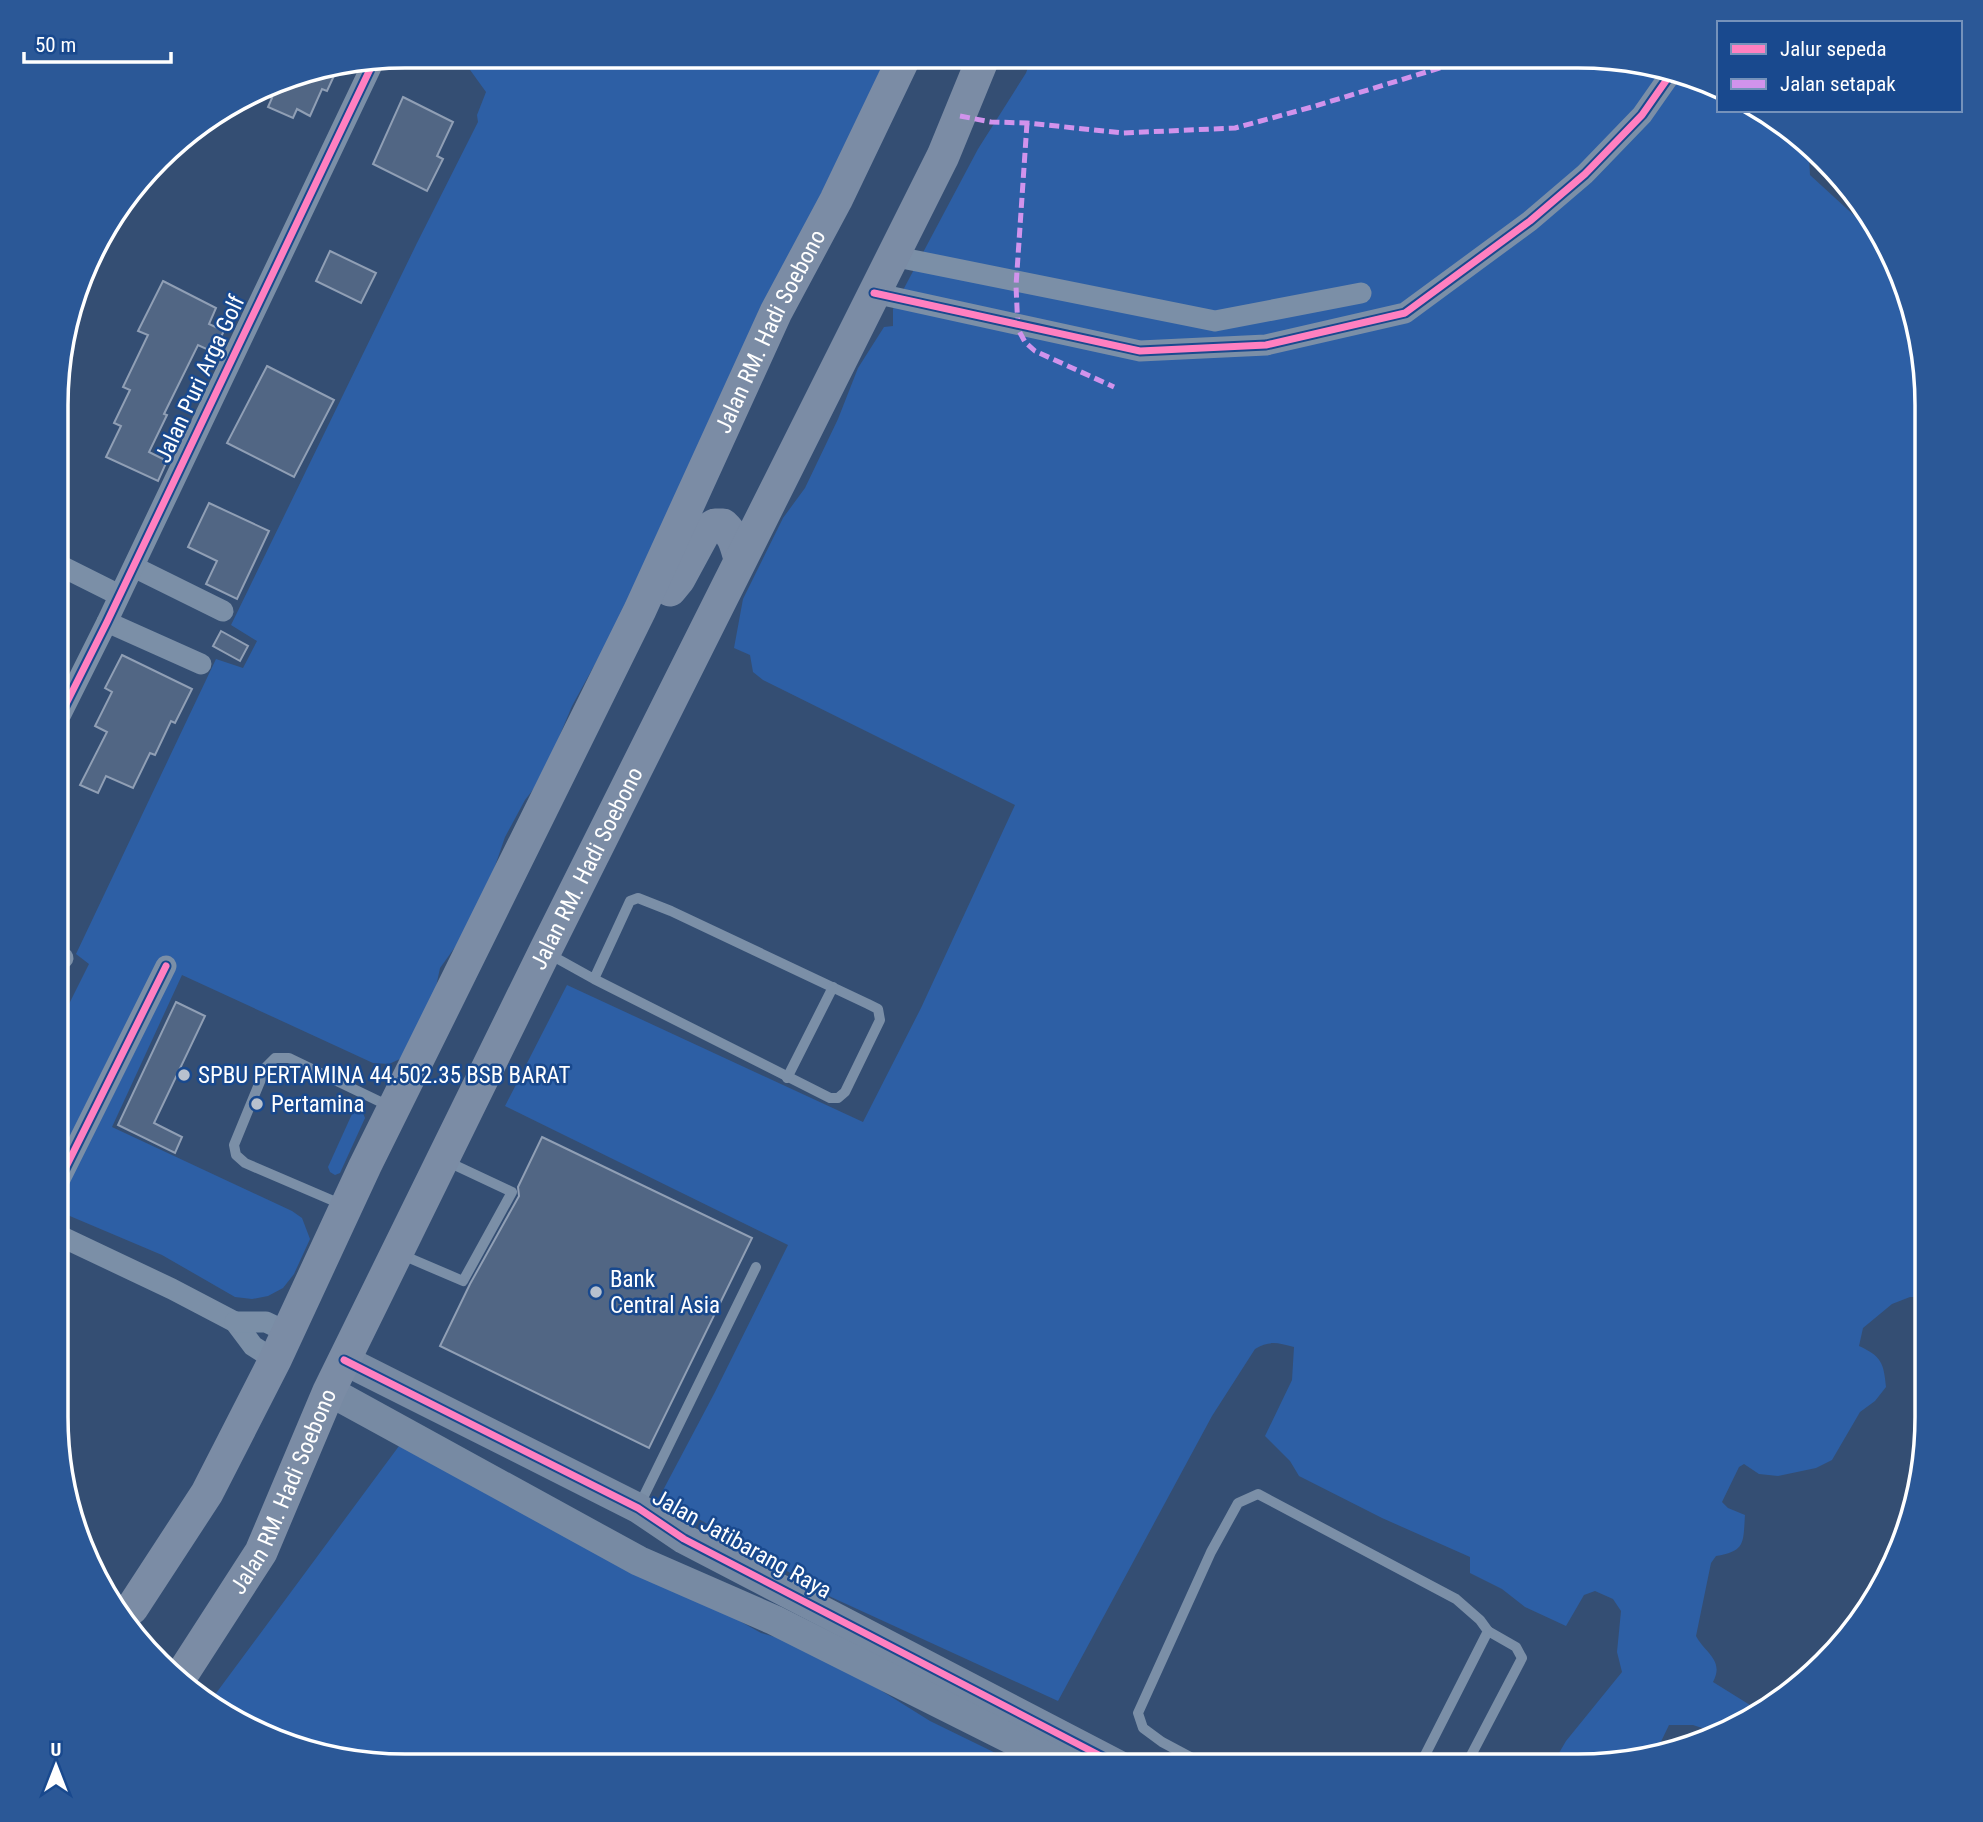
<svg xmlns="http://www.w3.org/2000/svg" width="1983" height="1822" font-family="'Roboto Condensed',sans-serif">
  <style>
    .green { fill: #2d5fa5 }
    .building { fill: #516684; stroke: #909fb5; stroke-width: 2 }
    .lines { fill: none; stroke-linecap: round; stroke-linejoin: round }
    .lane { stroke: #7b8fa7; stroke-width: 10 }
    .street { stroke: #7b8fa7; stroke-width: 21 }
    .secondary { stroke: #778aa3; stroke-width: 30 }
    .primary { stroke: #7b8ca5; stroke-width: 33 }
    .quiet { stroke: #d193ec; stroke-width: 5; stroke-dasharray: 10 5; stroke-linecap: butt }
    .cycleway-casing { stroke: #19498e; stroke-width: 11 }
    .cycleway { stroke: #ff80c0; stroke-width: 7 }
    .poi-dot { fill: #b8c1ce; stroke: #19498e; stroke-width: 2.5 }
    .labels { text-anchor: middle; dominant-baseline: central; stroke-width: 5; stroke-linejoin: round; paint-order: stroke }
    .street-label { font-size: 23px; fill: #fff; stroke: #19498e }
    .poi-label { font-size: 23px; fill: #fff; stroke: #19498e; text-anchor: start }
    .rim { fill: none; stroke: #fff; stroke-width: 3.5 }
  </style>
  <rect width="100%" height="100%" fill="#344e73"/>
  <g class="green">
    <polygon points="460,56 888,56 617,624 572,706 542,778 525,800 505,837 492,875 458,943 440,968 436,987 402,1058 389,1064 373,1063 182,975 112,1127 292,1211 302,1218 310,1239 294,1274 283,1288 268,1296 252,1299 235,1297 162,1255 58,1211 59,1024 89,964 76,954 216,659 243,668 257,641 231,625 417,243 478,122 477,115 486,92"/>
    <path d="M1032,56L1601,57L1719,89V110H1756L1806,148L1809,157L1810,175L1882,241L1900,271L1926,382L1927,1297H1910L1892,1304L1863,1328L1859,1346C1881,1356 1884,1363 1886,1387L1875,1401L1860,1412L1832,1460L1816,1468L1778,1476L1759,1474L1744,1464L1739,1467L1722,1502L1728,1508L1745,1515C1743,1543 1746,1551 1716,1556L1711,1563L1696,1636C1704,1652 1725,1660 1713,1682L1758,1710L1720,1734L1693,1725H1669L1656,1752L1600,1765H1552L1566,1741L1622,1672L1617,1652L1621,1611L1613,1599L1595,1591L1584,1595L1566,1626L1525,1607L1502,1589L1470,1573V1557L1382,1518L1299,1476L1290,1461L1265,1436L1292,1380L1294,1347C1278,1343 1269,1340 1255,1349L1212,1416L1058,1701L831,1597L660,1496L715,1392L788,1245L505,1106L567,985L863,1122L921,1008L1015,805L763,680L753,672L750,655L734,648L743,599L783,518L805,488L838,419L858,368L884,327L893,326V309L978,149L1026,73Z"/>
    <polygon points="357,1111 363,1113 365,1118 340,1173 335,1175 330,1172 328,1167 352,1114"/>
    <polygon points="399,1446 690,1593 761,1633 813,1648 930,1721 1022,1766 405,1766 315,1754 251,1730 211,1700"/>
  </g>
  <g class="building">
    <polygon points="338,67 327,91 322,89 310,116 297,109 293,118 268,107 272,98 261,93 293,75"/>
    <polygon points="403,97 453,122 437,156 443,159 427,191 373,164"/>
    <polygon points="330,251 376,273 361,303 316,281"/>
    <polygon points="163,281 216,308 209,324 224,331 213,352 198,345 164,414 167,415 149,452 167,461 158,481 106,457 121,426 114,423 130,390 123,387 148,335 138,331"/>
    <polygon points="267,366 334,400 294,477 227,443"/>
    <polygon points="209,503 269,531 237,599 206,584 217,561 188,547"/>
    <polygon points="221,631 248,646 240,661 213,646"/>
    <polygon points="122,655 192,689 175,723 171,721 155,755 150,753 133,788 106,776 98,793 80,785 107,732 95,726 112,692 105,688"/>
    <polygon points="176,1002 205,1016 154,1123 182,1137 175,1153 118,1125"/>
    <polygon points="542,1137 752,1238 649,1448 440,1346 470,1284 519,1196 518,1187"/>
  </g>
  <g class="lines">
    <g class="lane">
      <polyline points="549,954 594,979 830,1098 838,1098 845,1092 880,1020 878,1009 868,1004 671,911 638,898 630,901 594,979"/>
      <polyline points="787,1078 833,987"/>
      <polyline points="343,1205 245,1163 236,1155 234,1145 266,1067 275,1058 289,1058 391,1107"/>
      <polyline points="400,1254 463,1281 512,1192 446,1161"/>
      <polyline points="639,1506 756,1267"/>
      <polyline points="1466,1765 1522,1658 1516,1647 1488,1631"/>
      <polyline points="1207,1766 1162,1742 1143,1728 1138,1713 1211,1552 1238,1503 1258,1494 1456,1599 1480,1620 1488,1631 1420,1765"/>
    </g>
    <g class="street">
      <polyline points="892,256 1215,321 1361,293"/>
      <polyline points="874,293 1140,351 1266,345 1405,313 1530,221 1585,174 1642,115 1670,75"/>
      <polyline points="61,566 119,595"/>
      <polyline points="134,567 223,611"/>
      <polyline points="107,622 201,664"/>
      <polyline points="61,714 107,622 374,61"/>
      <polyline points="59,956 63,958"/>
      <polyline points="58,1183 166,966"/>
      <polyline points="58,1235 172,1289 235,1322 253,1346 275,1360"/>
      <polyline points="235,1322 266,1322 287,1332"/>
    </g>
    <g class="secondary">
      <polyline points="344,1360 638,1508 684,1539 1120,1766"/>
      <polyline points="329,1391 639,1561 774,1620 1065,1766"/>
    </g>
    <g class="primary">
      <path d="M670,590L679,579L705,531L715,525H723C734,535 736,545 740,559"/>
      <path id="s1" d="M122,1614L132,1608L207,1493L275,1360L365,1166L640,610L776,312L836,200L905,56"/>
      <path id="s2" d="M181,1676L261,1552L329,1391L545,951L943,156L984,56"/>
    </g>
    <g class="quiet">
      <polyline points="960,116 991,122 1027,123 1123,133 1235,128 1312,107 1443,67 1463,57"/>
      <polyline points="1027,123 1016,286 1018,329 1025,342 1035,351 1114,387"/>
    </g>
    <g class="cycleway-casing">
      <g id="cycleway">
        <polyline points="874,293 1140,351 1266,345 1405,313 1530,221 1585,174 1642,115 1670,75"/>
        <polyline points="61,714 107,622 374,61"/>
        <polyline points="58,1183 166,966"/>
        <polyline points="344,1360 638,1508 684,1539 1120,1766"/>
      </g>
    </g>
    <use href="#cycleway" class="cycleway"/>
  </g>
  <g class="poi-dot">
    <circle cx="184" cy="1075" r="7"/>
    <circle cx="257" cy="1104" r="7"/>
    <circle cx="596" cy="1292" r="7"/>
  </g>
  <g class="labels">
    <g class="street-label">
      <text stroke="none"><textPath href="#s1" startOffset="1440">Jalan RM. Hadi Soebono</textPath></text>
      <text transform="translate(200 379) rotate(-65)">Jalan Puri Arga Golf</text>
      <text stroke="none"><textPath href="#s2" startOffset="905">Jalan RM. Hadi Soebono</textPath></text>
      <text stroke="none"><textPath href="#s2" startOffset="212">Jalan RM. Hadi Soebono</textPath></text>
      <text transform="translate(742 1544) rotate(29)">Jalan Jatibarang Raya</text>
    </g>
    <g class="poi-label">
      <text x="198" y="1075">SPBU PERTAMINA 44.502.35 BSB BARAT</text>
      <text x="271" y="1104">Pertamina</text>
      <text x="610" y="1279">Bank<tspan x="610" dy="26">Central Asia</tspan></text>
    </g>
  </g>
  <path d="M0 0H1983V1822H0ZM405 68H1578A337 337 0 0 1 1915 405V1417A337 337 0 0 1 1578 1754H405A337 337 0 0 1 68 1417V405A337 337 0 0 1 405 68Z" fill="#2b5897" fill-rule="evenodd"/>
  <path class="rim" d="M405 68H1578A337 337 0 0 1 1915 405V1417A337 337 0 0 1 1578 1754H405A337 337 0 0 1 68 1417V405A337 337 0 0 1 405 68Z"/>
  <rect x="1717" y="21" width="245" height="91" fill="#19498e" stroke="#7592bb" stroke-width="2"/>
  <rect x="1731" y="44" width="35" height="10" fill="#ff80c0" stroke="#7592bb" stroke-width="2"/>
  <text x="1780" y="56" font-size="21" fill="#ffffff">Jalur sepeda</text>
  <rect x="1731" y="79" width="35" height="10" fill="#d193ec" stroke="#7592bb" stroke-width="2"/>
  <text x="1780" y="91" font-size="21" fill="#ffffff">Jalan setapak</text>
  <g transform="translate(56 1766)" stroke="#19498e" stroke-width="5" paint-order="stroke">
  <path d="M0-5L12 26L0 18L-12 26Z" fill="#ffffff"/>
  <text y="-10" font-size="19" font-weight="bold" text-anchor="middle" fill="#ffffff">U</text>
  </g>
  <path d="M24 52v10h147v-10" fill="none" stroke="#ffffff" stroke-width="3.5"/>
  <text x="35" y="52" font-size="21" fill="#ffffff" stroke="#19498e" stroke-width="5" paint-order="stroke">50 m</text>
</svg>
